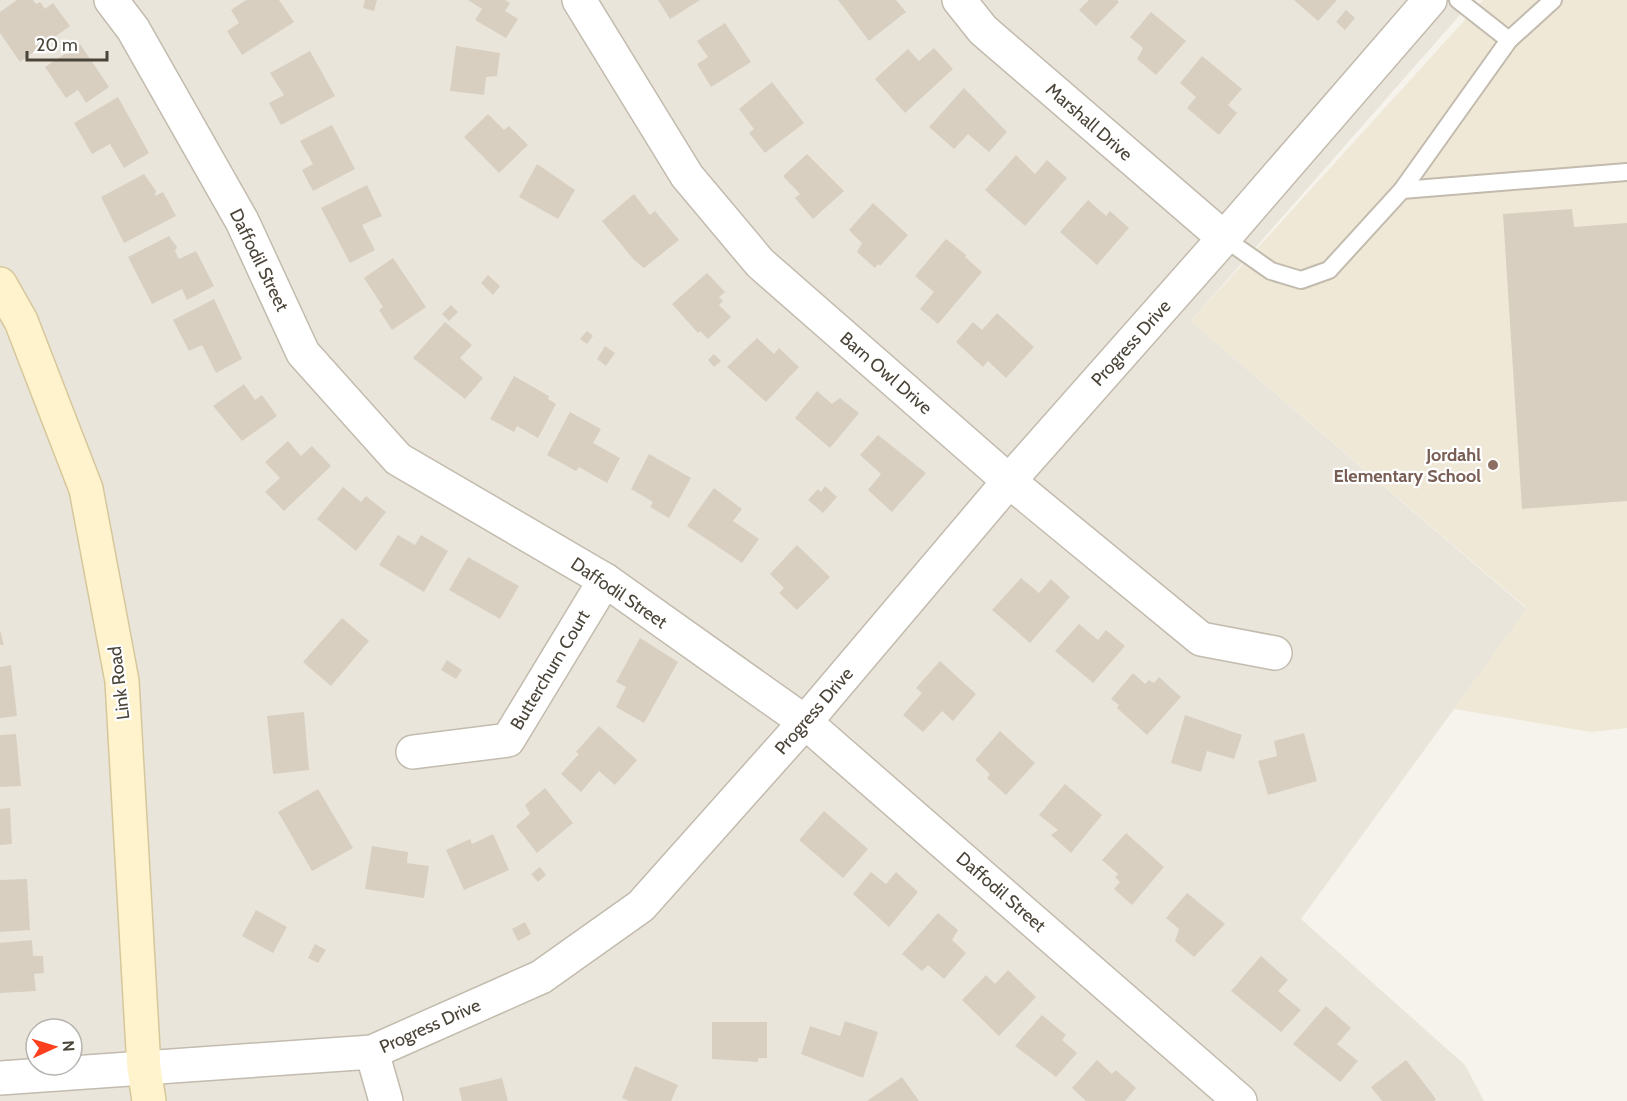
<svg xmlns="http://www.w3.org/2000/svg" width="1627" height="1101" font-family="Cabin,sans-serif">
  <style>
    .residential { fill: #eae5da; fill-rule: evenodd }
    .education { fill: #efe8d6 }
    .building { fill: #d8cfc1 }
    .lines { fill: none; stroke-linecap: round; stroke-linejoin: round }
    .service-casing { stroke: #c2bbae; stroke-width: 20 }
    .minor-casing { stroke: #c2bbae; stroke-width: 36 }
    .secondary-casing { stroke: #d6c79b; stroke-width: 36 }
    .service { stroke: #fff; stroke-width: 16 }
    .minor { stroke: #fff; stroke-width: 33 }
    .secondary { stroke: #fff3cd; stroke-width: 33 }
    .education-dot { fill: #8d6e63; stroke: #fff; stroke-width: 2 }
    .labels { text-anchor: middle; dominant-baseline: central; stroke-width: 4.5; stroke-linejoin: round; paint-order: stroke }
    .street-label { font-size: 18px; fill: #4b4439; stroke: #fff }
    .education-label { font-size: 18px; font-weight: bold; fill: #785e54; stroke: #fff; text-anchor: end }
  </style>
  <rect width="100%" height="100%" fill="#f6f3ec"/>
  <path class="residential" d="M0,0H1473L1191,321L1527,609L1301,919L1465,1065L1484,1101H0ZM36,1029H72V1065H36Z"/>
  <polygon class="education" points="1483,0 1627,0 1627,728 1591,732 1454,709 1527,608 1191,321"/>
  <g class="building">
    <polygon points="17,0 33,0 36,4 40,2 45,9 53,3 70,26 20,62 0,33 0,12"/>
    <polygon points="246,0 279,0 294,22 242,55 227,31 239,23 231,10"/>
    <polygon points="365,0 377,0 374,11 363,8"/>
    <polygon points="468,0 505,0 510,3 505,11 518,19 506,38 475,20 482,9"/>
    <polygon points="658,0 700,0 670,19"/>
    <polygon points="838,0 896,0 906,12 869,41"/>
    <polygon points="1089,0 1117,0 1119,2 1096,26 1079,10"/>
    <polygon points="1294,0 1337,0 1318,21"/>
    <polygon points="1346,10 1355,18 1345,30 1336,22"/>
    <polygon points="1151,12 1186,41 1156,75 1137,59 1143,48 1130,37"/>
    <polygon points="725,23 751,62 711,87 697,64 708,57 697,41"/>
    <polygon points="80,44 109,87 86,103 78,90 66,98 45,67"/>
    <polygon points="456,46 500,53 497,76 486,77 484,95 450,91"/>
    <polygon points="934,48 953,69 905,113 875,79 908,49 919,61"/>
    <polygon points="310,51 335,96 281,125 269,103 284,95 270,73"/>
    <polygon points="1202,56 1242,89 1228,105 1237,113 1219,135 1187,108 1196,97 1180,83"/>
    <polygon points="772,82 804,123 765,153 749,133 754,129 739,109"/>
    <polygon points="964,88 1007,132 989,152 968,134 954,149 929,127"/>
    <polygon points="118,97 149,153 124,168 110,144 92,154 74,123"/>
    <polygon points="488,114 504,130 509,126 528,145 499,173 464,137"/>
    <polygon points="332,125 355,169 313,191 302,170 313,164 300,141"/>
    <polygon points="807,154 844,191 813,219 795,198 800,194 783,176"/>
    <polygon points="1016,155 1035,174 1047,160 1067,178 1025,226 985,190"/>
    <polygon points="537,164 575,190 558,219 519,197"/>
    <polygon points="144,174 156,191 155,196 163,192 176,216 124,243 101,197"/>
    <polygon points="367,185 382,216 362,225 375,250 350,263 321,208"/>
    <polygon points="634,194 650,215 655,211 679,240 644,268 634,260 602,221"/>
    <polygon points="1088,200 1106,216 1110,211 1129,228 1097,265 1060,232"/>
    <polygon points="873,203 908,235 880,266 878,264 875,268 857,252 862,243 849,230"/>
    <polygon points="1572,209 1574,227 1627,223 1627,501 1522,509 1503,214"/>
    <polygon points="169,236 177,247 175,251 179,259 196,251 214,286 187,300 182,289 152,304 128,257"/>
    <polygon points="946,239 966,255 965,257 982,272 938,324 920,309 934,292 915,276"/>
    <polygon points="393,258 426,307 392,330 379,310 383,307 364,278"/>
    <polygon points="707,273 725,292 719,297 723,301 719,305 731,317 708,339 700,331 698,333 672,304"/>
    <polygon points="488,275 500,286 493,295 481,283"/>
    <polygon points="214,299 242,359 216,373 202,345 189,351 173,320"/>
    <polygon points="451,305 458,312 449,321 442,314"/>
    <polygon points="997,313 1034,347 1006,378 988,361 983,367 956,342 973,322 982,330"/>
    <polygon points="445,322 472,345 460,358 483,378 465,399 413,358"/>
    <polygon points="587,331 593,336 587,344 580,339"/>
    <polygon points="757,338 774,354 779,348 799,367 766,402 727,367"/>
    <polygon points="605,346 615,353 606,366 597,359"/>
    <polygon points="714,354 721,361 714,367 708,360"/>
    <polygon points="514,376 549,396 548,399 556,404 538,438 517,426 514,432 490,419"/>
    <polygon points="244,384 255,400 262,395 277,416 242,441 213,406"/>
    <polygon points="817,391 832,404 840,398 859,413 830,448 795,418"/>
    <polygon points="570,412 601,429 593,443 620,458 607,483 579,467 576,471 547,455"/>
    <polygon points="878,435 926,473 892,512 868,490 881,474 860,455"/>
    <polygon points="288,441 301,456 312,446 331,466 284,511 265,492 280,478 265,462"/>
    <polygon points="649,454 691,478 669,518 650,507 653,502 631,489"/>
    <polygon points="825,486 837,497 823,513 808,500 818,489 821,492"/>
    <polygon points="343,487 361,502 366,496 386,512 356,551 317,519"/>
    <polygon points="714,488 742,509 733,521 759,539 742,563 687,526"/>
    <polygon points="398,535 415,545 421,535 448,551 424,592 379,565"/>
    <polygon points="797,545 830,577 797,610 779,593 784,588 770,574"/>
    <polygon points="468,557 519,586 500,619 449,590"/>
    <polygon points="1021,578 1039,593 1051,579 1070,597 1030,643 992,610"/>
    <polygon points="342,618 369,641 331,686 303,662"/>
    <polygon points="1079,624 1098,640 1106,630 1125,646 1093,683 1055,651"/>
    <polygon points="0,630 4,645 0,645"/>
    <polygon points="640,638 678,662 644,723 616,707 626,687 616,682"/>
    <polygon points="447,660 462,670 456,679 441,670"/>
    <polygon points="940,661 976,694 953,721 942,711 923,732 903,715 922,693 916,688"/>
    <polygon points="11,665 17,716 0,718 0,667"/>
    <polygon points="1133,673 1145,684 1149,680 1154,683 1159,677 1181,697 1147,735 1117,708 1119,705 1111,699"/>
    <polygon points="304,712 309,770 273,774 267,716"/>
    <polygon points="1185,715 1242,735 1234,759 1207,751 1201,772 1171,763"/>
    <polygon points="599,726 637,760 615,785 599,771 581,792 561,774 579,754 576,752"/>
    <polygon points="1000,731 1035,763 1006,795 987,778 990,774 975,760"/>
    <polygon points="1304,733 1317,781 1268,795 1258,761 1277,756 1274,741"/>
    <polygon points="16,734 21,786 0,787 0,735"/>
    <polygon points="1065,784 1102,815 1071,853 1051,835 1058,830 1039,815"/>
    <polygon points="545,788 573,823 537,853 516,826 530,814 525,805"/>
    <polygon points="318,789 353,848 312,871 278,812"/>
    <polygon points="10,808 12,844 0,845 0,809"/>
    <polygon points="824,811 868,849 843,878 799,840"/>
    <polygon points="1126,833 1164,867 1132,905 1114,889 1120,882 1115,877 1118,874 1102,860"/>
    <polygon points="493,834 509,870 464,890 446,850 470,839 472,844"/>
    <polygon points="372,846 408,852 407,863 429,866 424,898 365,889"/>
    <polygon points="540,867 546,875 538,882 531,874"/>
    <polygon points="871,872 886,884 896,872 918,892 889,927 853,894"/>
    <polygon points="27,879 30,930 0,932 0,880"/>
    <polygon points="1187,893 1225,924 1194,957 1175,941 1179,929 1166,918"/>
    <polygon points="256,910 287,927 273,953 242,936"/>
    <polygon points="938,913 958,930 952,940 966,953 944,979 928,965 922,971 902,954"/>
    <polygon points="525,922 531,934 518,941 512,929"/>
    <polygon points="32,940 33,956 43,956 44,973 34,974 36,991 0,993 0,943"/>
    <polygon points="315,944 326,950 318,963 308,958"/>
    <polygon points="1261,956 1288,980 1278,991 1301,1010 1281,1032 1231,991"/>
    <polygon points="1008,970 1036,997 999,1036 962,1000 986,975 995,984"/>
    <polygon points="1326,1006 1351,1028 1337,1044 1358,1061 1340,1082 1293,1044"/>
    <polygon points="1042,1015 1066,1035 1062,1040 1077,1053 1056,1077 1015,1046"/>
    <polygon points="845,1021 878,1032 863,1078 801,1054 810,1026 840,1036"/>
    <polygon points="712,1022 767,1022 767,1058 758,1058 758,1062 712,1059"/>
    <polygon points="1097,1060 1112,1074 1116,1070 1136,1088 1125,1101 1086,1101 1072,1088"/>
    <polygon points="1406,1060 1436,1099 1434,1101 1382,1101 1371,1087"/>
    <polygon points="635,1066 678,1085 671,1101 629,1101 622,1098"/>
    <polygon points="902,1077 919,1101 867,1101"/>
    <polygon points="502,1078 508,1101 462,1101 459,1088"/>
  </g>
  <g class="lines">
    <g class="service-casing">
      <g id="service">
        <polyline points="1458,0 1509,40"/>
        <polyline points="1402,190 1627,172"/>
        <polyline points="1224,238 1271,271 1301,280 1329,270 1402,190 1509,40 1553,0"/>
      </g>
    </g>
    <g class="minor-casing">
      <g id="minor">
        <polyline points="111,0 133,29 242,221 303,353 398,459 605,580 805,722 1240,1101"/>
        <polyline points="579,0 687,176 760,263 1009,481 1201,639 1275,653"/>
        <polyline points="959,0 983,30 1224,238"/>
        <polyline points="413,752 508,740 605,580"/>
        <polyline points="372,1052 386,1101"/>
        <polyline points="0,1078 372,1052 541,977 641,906 805,722 1009,481 1224,238 1430,0"/>
      </g>
    </g>
    <g class="secondary-casing">
      <polyline id="secondary" points="0,284 21,321 86,489 122,681 144,1068 149,1101"/>
    </g>
    <use href="#service" class="service"/>
    <use href="#minor" class="minor"/>
    <use href="#secondary" class="secondary"/>
  </g>
  <circle class="education-dot" cx="1493" cy="465" r="6"/>
  <g class="labels">
    <g class="street-label">
      <text transform="translate(1089 122) rotate(41)">Marshall Drive</text>
      <text transform="translate(259 260) rotate(64)">Daffodil Street</text>
      <text transform="translate(1131 343) rotate(-48)">Progress Drive</text>
      <text transform="translate(886 373) rotate(41)">Barn Owl Drive</text>
      <text transform="translate(619 593) rotate(34)">Daffodil Street</text>
      <text transform="translate(550 670) rotate(-59)">Butterchurn Court</text>
      <text transform="translate(119 683) rotate(-97)">Link Road</text>
      <text transform="translate(814 711) rotate(-49)">Progress Drive</text>
      <text transform="translate(1001 892) rotate(41)">Daffodil Street</text>
      <text transform="translate(430 1026) rotate(-24)">Progress Drive</text>
    </g>
    <g class="education-label">
      <text x="1481" y="455">Jordahl<tspan x="1481" dy="21">Elementary School</tspan></text>
    </g>
  </g>
  <g transform="translate(54 1047) rotate(86)"><circle r="28" fill="#ffffff" stroke="#b7b4b0" stroke-width="1.5"/>
  <path d="M0-4.5L10 22L0 15L-10 22Z" fill="#fc3f1d"/>
  <text y="-9" font-size="16" font-weight="bold" text-anchor="middle" fill="#4b4439">N</text>
  </g>
  <path d="M27 51v9h80v-9" fill="none" stroke="#4b4439" stroke-width="3"/>
  <text x="36" y="51" font-size="18" fill="#4b4439" stroke="#ffffff" stroke-width="4.5" paint-order="stroke">20 m</text>
</svg>
